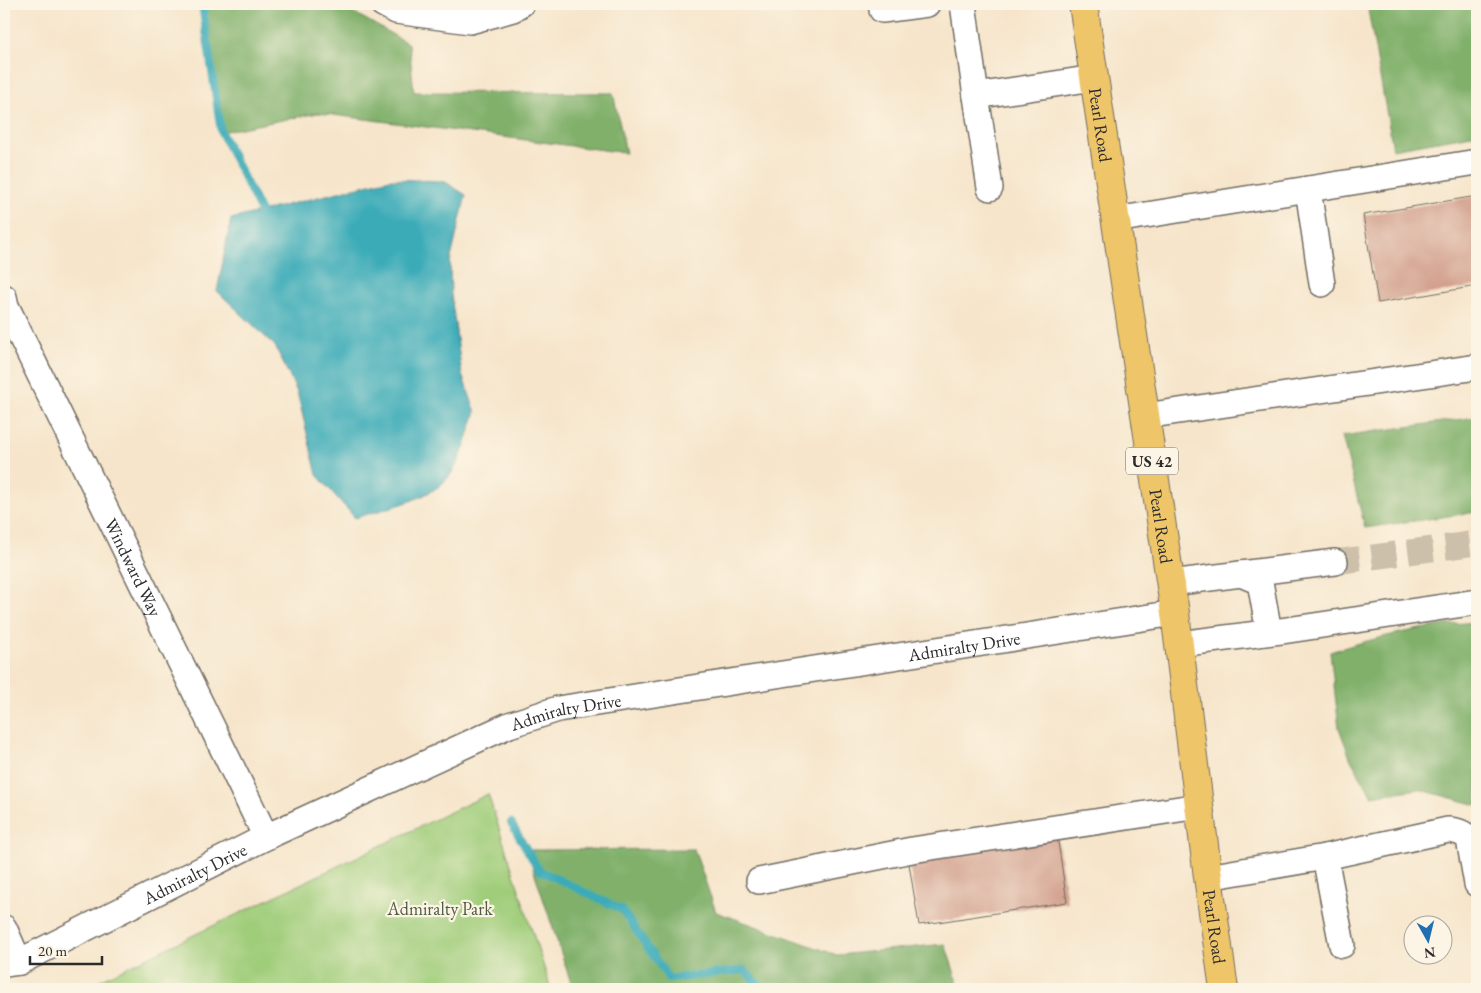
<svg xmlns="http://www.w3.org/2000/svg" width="1481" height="993" font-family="'EB Garamond',serif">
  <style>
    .green { fill: #a0cd7a; stroke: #667c52 }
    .forest { fill: #80b06a; stroke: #566e4a }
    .water { fill: #3babb8; stroke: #336b72 }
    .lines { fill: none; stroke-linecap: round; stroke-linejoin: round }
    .stream { stroke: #3babb8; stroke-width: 8 }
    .building { fill: #d29f8c }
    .minor-tunnel { stroke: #cdc0ab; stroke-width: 25; stroke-dasharray: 25 12; stroke-linecap: butt }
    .minor-casing { stroke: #726c63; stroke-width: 28 }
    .major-casing { stroke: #726c63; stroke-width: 30 }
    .minor { stroke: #fff; stroke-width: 25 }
    .major { stroke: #eec569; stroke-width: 28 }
    .labels { text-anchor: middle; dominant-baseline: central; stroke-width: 4.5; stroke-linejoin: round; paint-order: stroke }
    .shield { fill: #fcf5e5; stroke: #6a6863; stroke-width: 1 }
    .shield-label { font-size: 16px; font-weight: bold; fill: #2b2b2b }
    .street-label { font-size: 18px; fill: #2b2b2b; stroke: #fcf5e5 }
    .park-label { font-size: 18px; fill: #4e5c43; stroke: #fcf5e5 }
  </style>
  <rect width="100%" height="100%" fill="#fcf5e5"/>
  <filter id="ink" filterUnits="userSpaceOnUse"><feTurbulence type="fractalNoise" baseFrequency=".02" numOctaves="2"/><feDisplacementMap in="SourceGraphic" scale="10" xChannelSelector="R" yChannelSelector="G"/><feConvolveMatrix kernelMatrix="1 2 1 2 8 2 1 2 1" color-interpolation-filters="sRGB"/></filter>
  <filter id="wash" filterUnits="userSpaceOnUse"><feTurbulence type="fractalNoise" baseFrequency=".0096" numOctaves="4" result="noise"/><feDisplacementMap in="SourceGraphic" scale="20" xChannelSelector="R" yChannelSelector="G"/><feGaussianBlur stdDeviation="1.12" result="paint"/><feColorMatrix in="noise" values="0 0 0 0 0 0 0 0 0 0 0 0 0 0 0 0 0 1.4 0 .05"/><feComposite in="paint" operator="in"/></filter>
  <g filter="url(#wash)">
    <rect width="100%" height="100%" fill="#f6e5cb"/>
    <polygon class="green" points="488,794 551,989 101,989 98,981"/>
    <g class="forest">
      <polygon points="202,4 339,4 409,44 414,92 613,93 626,153 318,113 221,132"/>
      <polygon points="1367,4 1477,4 1477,134 1393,149"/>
      <polygon points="1477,417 1477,512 1365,528 1342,436"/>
      <path d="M1477,622V805L1418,789L1372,796L1351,760L1339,728L1330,652C1377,637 1427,625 1477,622Z"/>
      <polygon points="694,849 716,912 837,955 945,944 960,989 573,989 527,850"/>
    </g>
    <path class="water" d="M390,179L444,181L466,195L450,262L451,294L462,375L476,412C469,432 461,464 447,479C427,501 383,509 355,518L317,475L297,392L275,346L217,291L231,219Z"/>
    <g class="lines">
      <g class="stream">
        <polyline points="202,4 221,132 265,220"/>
        <polyline points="511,823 539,870 622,910 669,979 744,970 763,989"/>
      </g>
    </g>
    <g id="blocks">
      <g class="building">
        <polygon points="1477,196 1477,286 1378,303 1363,215"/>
        <polygon points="1057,835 1067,902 919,925 908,858"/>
      </g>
    </g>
  </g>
  <g filter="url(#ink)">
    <use href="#blocks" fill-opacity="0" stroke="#726c63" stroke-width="1"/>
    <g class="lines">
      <polyline class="minor-tunnel" points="1335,562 1477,543"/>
      <g class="minor-casing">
        <g id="minor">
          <polyline points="383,4 396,11 470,21 513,9 521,4"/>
          <polyline points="963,4 976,96"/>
          <polyline points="882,10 927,4"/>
          <polyline points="990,188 976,96 1094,78"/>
          <polyline points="1308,189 1322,284"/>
          <polyline points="1115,220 1477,162"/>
          <path id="s1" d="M4,297L6,306L266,837"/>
          <polyline points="1145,416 1477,367"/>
          <polyline points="1241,574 1335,562"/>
          <polyline points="1171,583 1241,574 1260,582 1269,632"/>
          <polyline points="1179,644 1281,631 1477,602"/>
          <polyline points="1325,857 1342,945"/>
          <path d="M1208,877L1325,857L1448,830C1457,831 1463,832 1469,839L1477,884"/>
          <polyline points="759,881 912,850 1199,806"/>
          <polyline points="4,928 19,962"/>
          <path id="s2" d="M4,964L19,962L266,837L485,736L509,725L558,709L1175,613"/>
        </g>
      </g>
      <g class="major-casing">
        <g id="major">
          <path id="s3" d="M1083,4L1175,613L1208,877L1224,989"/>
        </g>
      </g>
      <use href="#minor" class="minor"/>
      <use href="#major" class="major"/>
    </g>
  </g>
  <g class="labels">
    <rect class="shield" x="1126" y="447.5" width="52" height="27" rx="4"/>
    <g class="shield-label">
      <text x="1152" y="461">US 42</text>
    </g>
    <g class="street-label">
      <text stroke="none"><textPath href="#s3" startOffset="122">Pearl Road</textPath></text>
      <text stroke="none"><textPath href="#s3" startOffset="528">Pearl Road</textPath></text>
      <text stroke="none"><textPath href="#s1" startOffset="300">Windward Way</textPath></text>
      <text stroke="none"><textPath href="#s2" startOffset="1022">Admiralty Drive</textPath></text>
      <text stroke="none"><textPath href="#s2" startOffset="618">Admiralty Drive</textPath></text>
      <text stroke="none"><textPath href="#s2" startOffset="212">Admiralty Drive</textPath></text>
      <text stroke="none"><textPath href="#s3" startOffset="932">Pearl Road</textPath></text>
    </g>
    <g class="park-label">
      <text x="440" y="908">Admiralty Park</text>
    </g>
  </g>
  <rect width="1481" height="993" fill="none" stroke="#fcf5e5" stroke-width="20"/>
  <g transform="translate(1428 940) rotate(172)"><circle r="24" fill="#fcf5e5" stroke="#a8a49b"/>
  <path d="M0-4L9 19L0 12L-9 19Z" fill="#1f6fb2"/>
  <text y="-8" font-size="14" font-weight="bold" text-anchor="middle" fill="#2b2b2b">N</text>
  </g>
  <path d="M30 956v8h72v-8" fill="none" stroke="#2b2b2b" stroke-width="2.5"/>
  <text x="38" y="956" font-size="15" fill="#2b2b2b" stroke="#fcf5e5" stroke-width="4" paint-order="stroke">20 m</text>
</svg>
